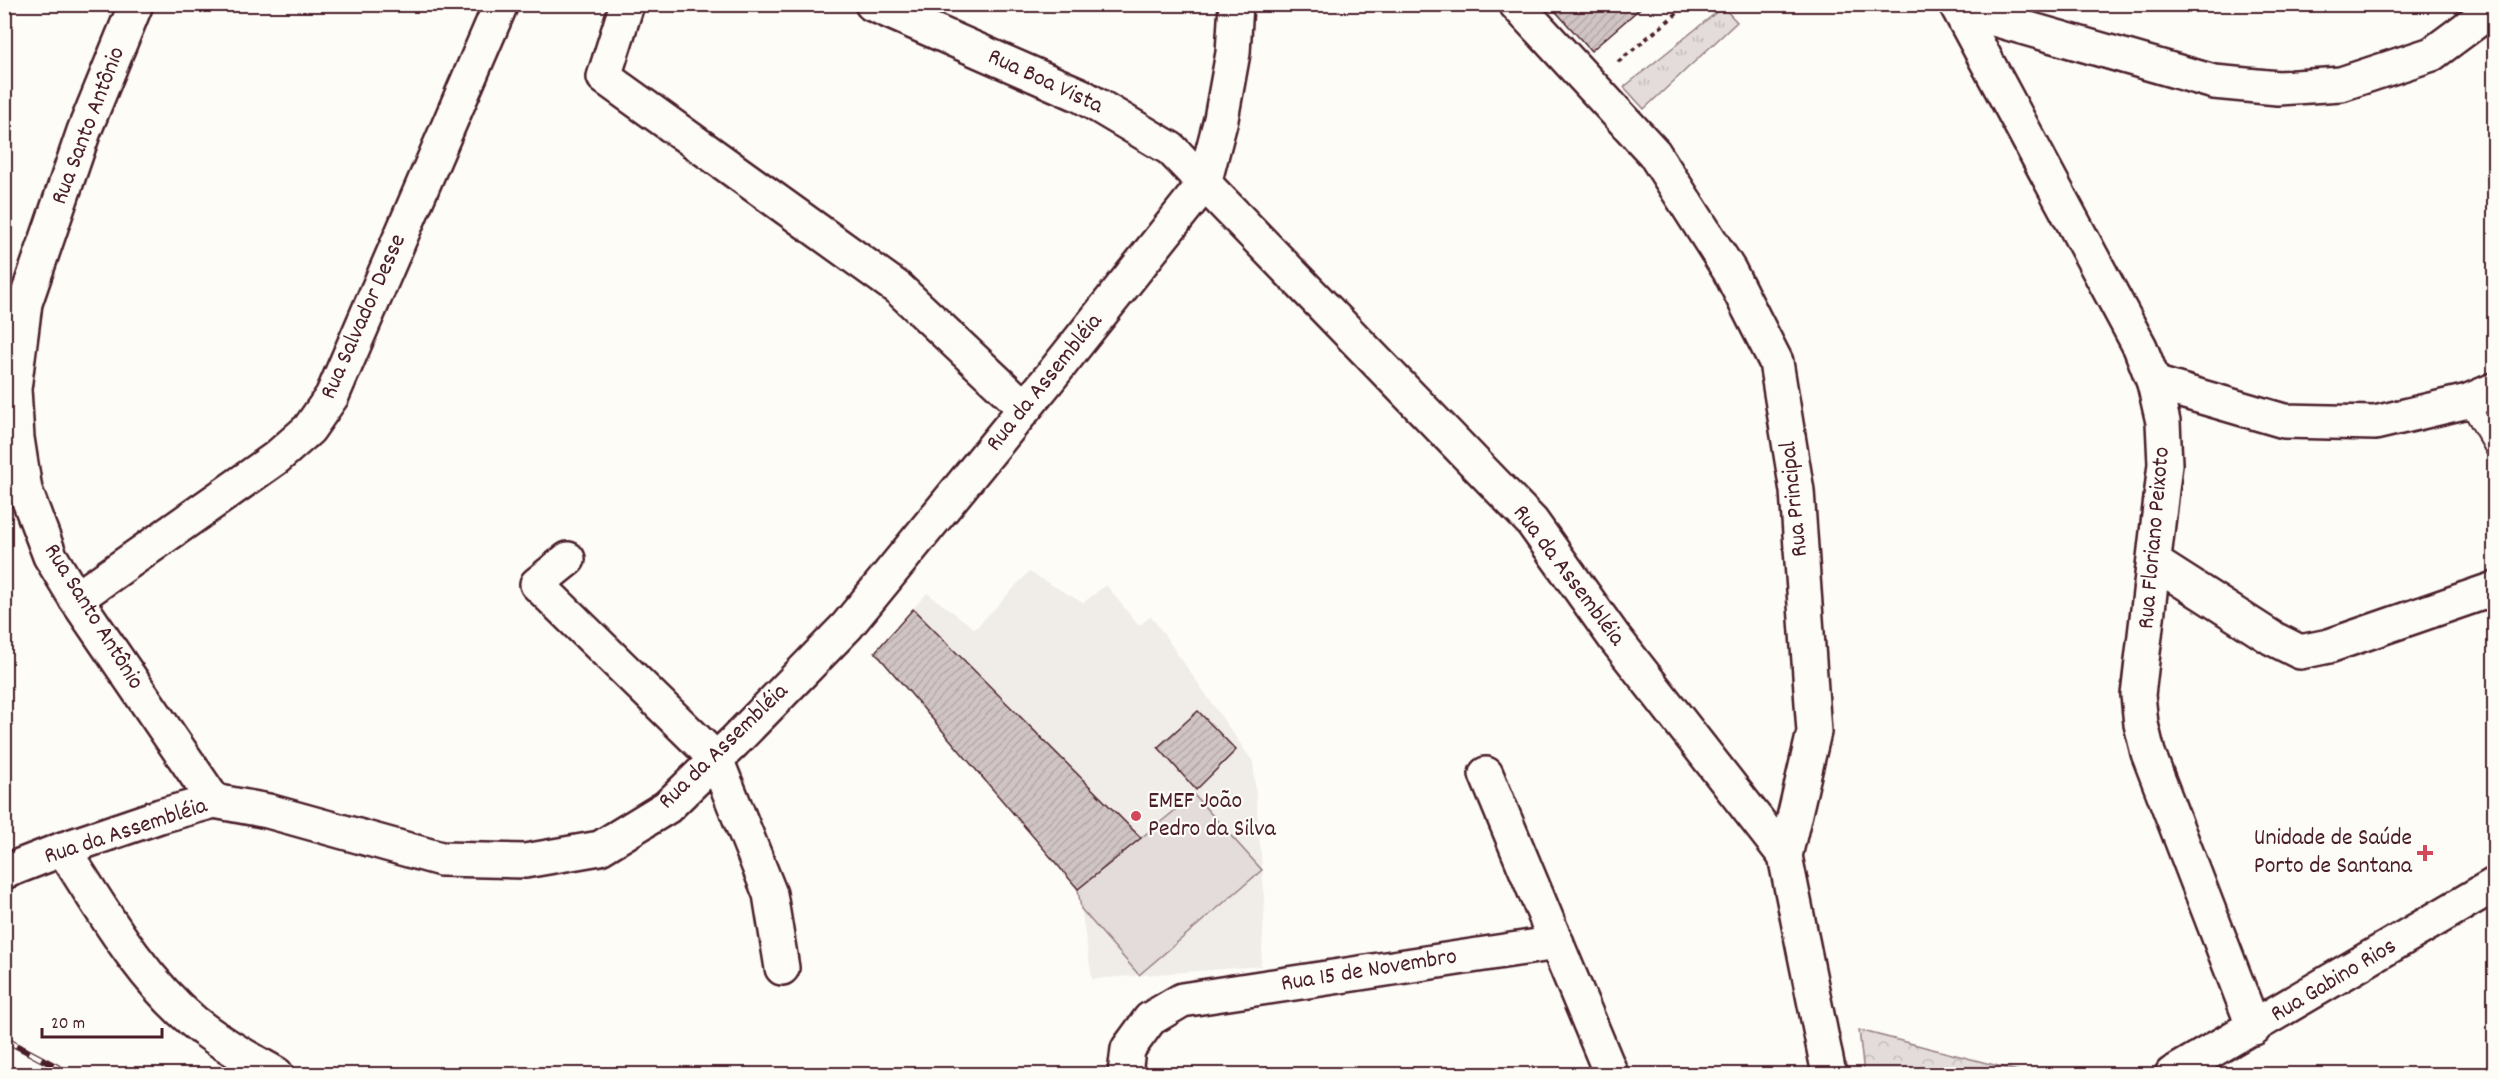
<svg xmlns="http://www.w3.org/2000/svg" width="2499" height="1079" font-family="Dekko,sans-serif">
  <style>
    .built { fill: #f0ece8 }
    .grass { fill: url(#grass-tufts); stroke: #967e82; stroke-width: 1.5 }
    .forest { fill: url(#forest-crowns); stroke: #967e82; stroke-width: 1.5 }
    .garden { fill: #e3dcda; stroke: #967e82; stroke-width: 1.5 }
    .building { fill: url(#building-hatch); stroke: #4a1f2b; stroke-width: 1.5 }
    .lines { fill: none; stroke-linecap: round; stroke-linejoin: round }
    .lane-casing { stroke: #4a1f2b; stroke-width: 22 }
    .street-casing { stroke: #4a1f2b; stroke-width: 38 }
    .secondary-casing { stroke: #4a1f2b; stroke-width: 38 }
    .path { stroke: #4a1f2b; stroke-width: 4; stroke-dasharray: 4.5 4.5; stroke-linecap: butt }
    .lane { stroke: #fdfcf7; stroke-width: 18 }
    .street { stroke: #fdfcf7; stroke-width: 33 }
    .secondary { stroke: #fdfcf7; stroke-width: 33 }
    .rail-casing { stroke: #4a1f2b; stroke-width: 7 }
    .rail { stroke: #fdfcf7; stroke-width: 4.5; stroke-dasharray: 14; stroke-linecap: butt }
    .poi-dot { fill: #d1495b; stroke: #fdfcf7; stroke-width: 2 }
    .labels { text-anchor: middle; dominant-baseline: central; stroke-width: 4.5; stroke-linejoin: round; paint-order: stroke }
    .street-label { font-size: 24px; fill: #4a1f2b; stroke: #fdfcf7 }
    .poi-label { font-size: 24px; fill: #4a1f2b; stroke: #fdfcf7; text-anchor: start }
  </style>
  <defs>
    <pattern id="grass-tufts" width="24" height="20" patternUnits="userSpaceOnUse" patternTransform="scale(1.5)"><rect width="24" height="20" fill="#e3dcda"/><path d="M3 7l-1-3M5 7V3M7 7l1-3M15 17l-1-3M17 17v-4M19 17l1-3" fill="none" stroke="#c4bcbb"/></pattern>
    <pattern id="forest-crowns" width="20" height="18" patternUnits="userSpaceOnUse" patternTransform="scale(1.5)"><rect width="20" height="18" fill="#e3dcda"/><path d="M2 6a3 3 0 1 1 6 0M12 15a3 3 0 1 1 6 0" fill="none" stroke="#c4bcbb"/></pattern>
    <pattern id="building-hatch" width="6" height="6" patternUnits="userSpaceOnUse" patternTransform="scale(1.5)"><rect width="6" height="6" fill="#d0c5c4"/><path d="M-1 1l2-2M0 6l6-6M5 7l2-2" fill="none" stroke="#b4a9a9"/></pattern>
  </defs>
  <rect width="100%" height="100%" fill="#fdfcf7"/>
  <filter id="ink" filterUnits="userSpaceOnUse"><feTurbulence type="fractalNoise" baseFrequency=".0167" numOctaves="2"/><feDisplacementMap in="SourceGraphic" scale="12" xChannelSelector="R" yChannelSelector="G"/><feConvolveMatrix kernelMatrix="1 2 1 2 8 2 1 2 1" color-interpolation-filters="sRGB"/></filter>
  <g filter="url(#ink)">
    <polygon class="built" points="1029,572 1083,603 1106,585 1139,626 1151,616 1253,762 1265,903 1261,966 1092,979 1078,889 875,652 927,593 975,629"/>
    <polygon class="grass" points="1723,7 1737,22 1644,109 1624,87"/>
    <polygon class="forest" points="1859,1030 2029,1074 1864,1074"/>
    <polygon class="garden" points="1194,795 1262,870 1139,975 1081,909 1078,889"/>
    <g class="building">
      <polygon points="1549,4 1645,4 1591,51"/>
      <polygon points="913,609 1141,838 1078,889 875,652"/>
      <polygon points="1198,711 1236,750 1196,790 1158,747"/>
    </g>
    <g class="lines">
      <g class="lane-casing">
        <polyline id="lane" points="2468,401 2494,447"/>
      </g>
      <g class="street-casing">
        <g id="street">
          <polyline points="136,4 84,131 25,303 14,389 17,438 25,490 50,556 76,599 214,801"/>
          <polyline points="627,4 604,77 899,289 1025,408"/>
          <polyline points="872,4 1080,95 1171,149 1532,522 1614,637 1785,856"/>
          <polyline points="1956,4 2140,347 2154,383 2163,422 2165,464 2138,695 2141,724 2148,753 2254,1028"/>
          <polyline points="1959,9 2214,82 2278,88 2341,84 2432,54 2494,8"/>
          <polyline points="2154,383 2284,421 2375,423 2468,401 2494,390"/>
          <polyline points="568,559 537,584 716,759 770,894 782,968"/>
          <polyline points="2155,563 2272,638 2300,652 2329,646 2494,589"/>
          <polyline points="76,599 276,458 309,429 332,396 501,4"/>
          <polyline points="1486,774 1611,1074"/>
          <polyline points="63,849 160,816 214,801 268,811 441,859 525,861 600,848 667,807 734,742 847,626 1048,380 1204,184 1221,119 1233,53 1236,4"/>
          <polyline points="1125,1074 1128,1049 1150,1019 1182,1000 1557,943"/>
          <polyline points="2172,1074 2494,885"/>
        </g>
      </g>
      <g class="secondary-casing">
        <g id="secondary">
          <polyline points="1516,4 1654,153 1729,270 1776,362 1797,491 1814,732 1785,856 1829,1074"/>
          <path d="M4,872L63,849C102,909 139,976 194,1022C220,1043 248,1058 276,1074"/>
        </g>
      </g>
      <polyline class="path" points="1618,62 1680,11"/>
      <use href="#lane" class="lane"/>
      <use href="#street" class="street"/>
      <use href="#secondary" class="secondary"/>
      <g class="rail-casing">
        <g id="rail">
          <polyline points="4,1039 70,1074"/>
          <polyline points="4,1069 14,1074"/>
        </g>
      </g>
      <use href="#rail" class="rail"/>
    </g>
  </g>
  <g class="poi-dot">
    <circle cx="1136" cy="816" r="6"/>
    <path d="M2422 844h6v6h6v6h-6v6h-6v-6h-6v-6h6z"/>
  </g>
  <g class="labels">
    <g class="street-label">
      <text transform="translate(1045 82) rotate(25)">Rua Boa Vista</text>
      <text transform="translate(89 126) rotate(-69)">Rua Santo Antônio</text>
      <text transform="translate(364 317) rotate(-66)">Rua Salvador Desse</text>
      <text transform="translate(1045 383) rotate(-51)">Rua da Assembléia</text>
      <text transform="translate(1795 499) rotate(-96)">Rua Principal</text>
      <text transform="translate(2155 538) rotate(-85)">Rua Floriano Peixoto</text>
      <text transform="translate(1568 576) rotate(53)">Rua da Assembléia</text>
      <text transform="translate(93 617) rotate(58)">Rua Santo Antônio</text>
      <text transform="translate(724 747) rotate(-44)">Rua da Assembléia</text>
      <text transform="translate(126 832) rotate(-18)">Rua da Assembléia</text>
      <text transform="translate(1369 971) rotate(-9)">Rua 15 de Novembro</text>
      <text transform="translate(2334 981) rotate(-31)">Rua Gabino Rios</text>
    </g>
    <g class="poi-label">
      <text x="1148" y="802">EMEF João<tspan x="1148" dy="28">Pedro da Silva</tspan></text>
      <text x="2412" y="839" text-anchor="end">Unidade de Saúde<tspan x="2412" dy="28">Porto de Santana</tspan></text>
    </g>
  </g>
  <rect width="2499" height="1079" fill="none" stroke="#fdfcf7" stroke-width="24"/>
  <rect x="12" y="12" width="2475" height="1055" fill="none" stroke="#4a1f2b" stroke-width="2" filter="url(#ink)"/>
  <path d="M42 1028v9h120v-9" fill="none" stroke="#4a1f2b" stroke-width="3"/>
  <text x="51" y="1028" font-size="18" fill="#4a1f2b" stroke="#fdfcf7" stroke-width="4.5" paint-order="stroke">20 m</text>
</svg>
